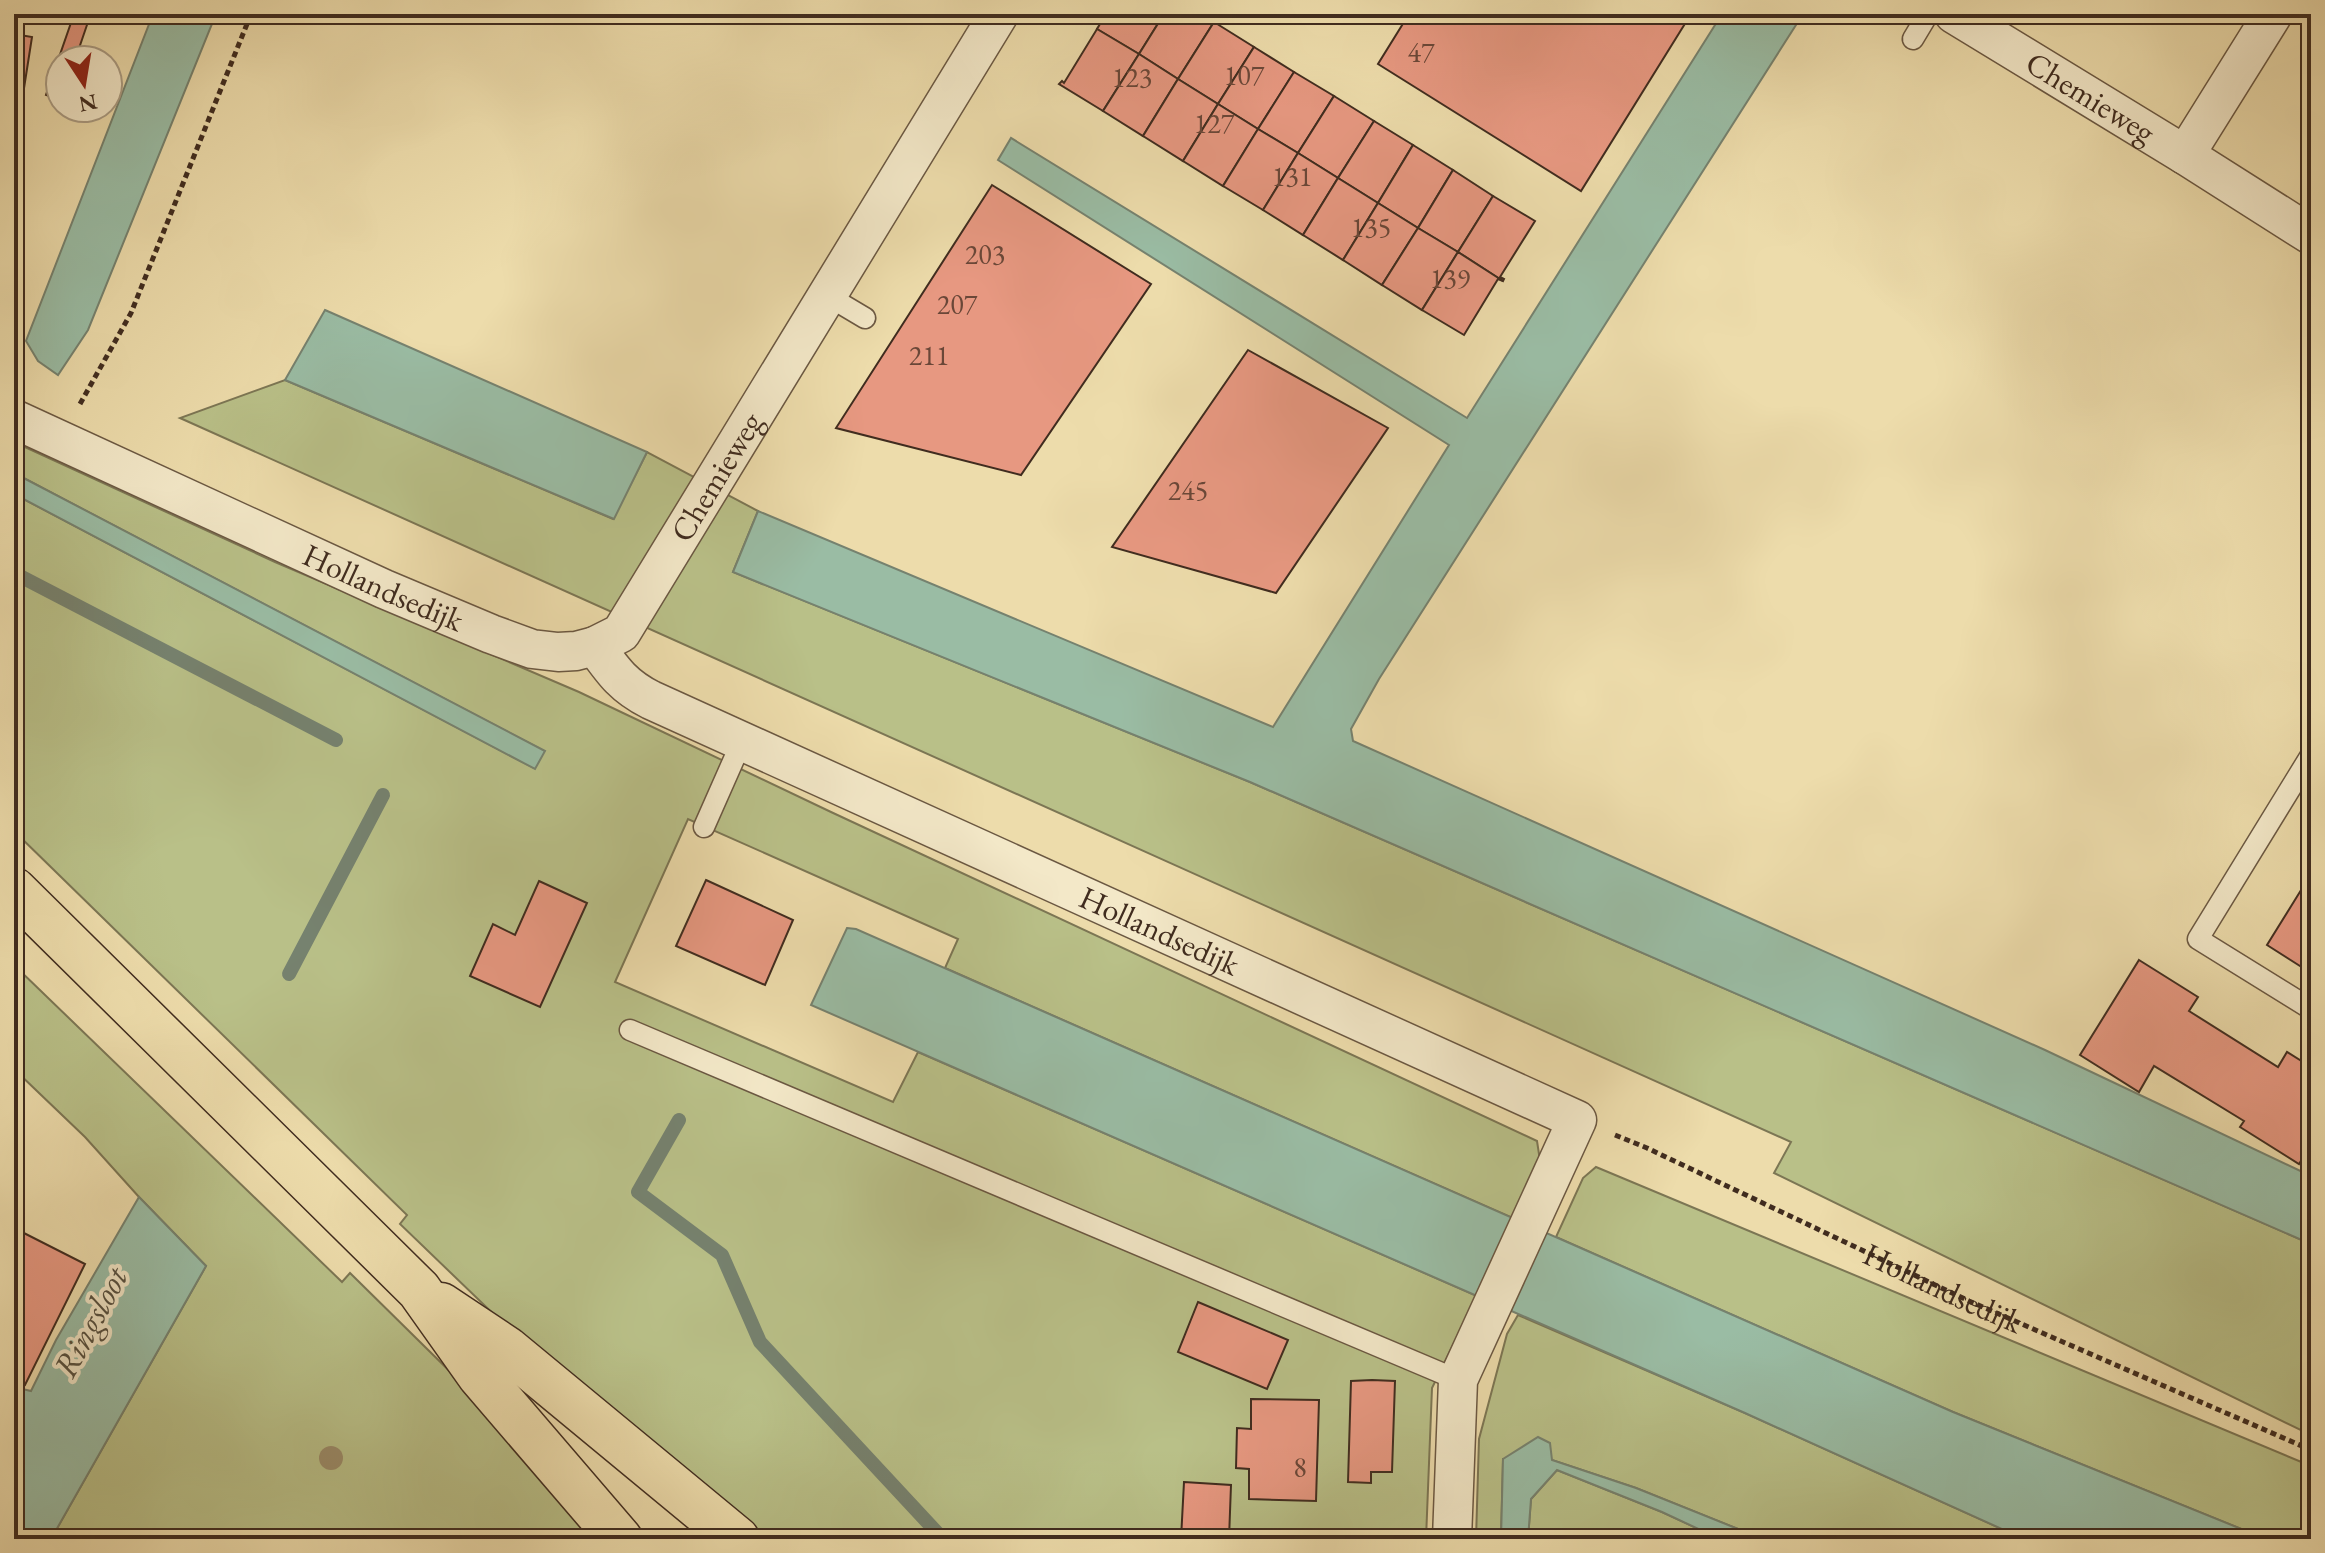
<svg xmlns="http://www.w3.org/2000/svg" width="2325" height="1553" font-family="'EB Garamond',serif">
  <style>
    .green { fill: #b9c088; stroke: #7c7654; stroke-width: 2 }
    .water { fill: #9abca4; stroke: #76826f; stroke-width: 2 }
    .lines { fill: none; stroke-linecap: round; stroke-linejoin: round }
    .stream { stroke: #76826f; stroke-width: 14 }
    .building { fill: #e79881; stroke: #402c1f; stroke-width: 2 }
    .service-casing { stroke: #6b5842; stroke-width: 23 }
    .minor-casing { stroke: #6b5842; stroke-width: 41 }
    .primary-casing { stroke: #402c1f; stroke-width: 47 }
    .path { stroke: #402c1f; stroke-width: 5; stroke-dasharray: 6 4; stroke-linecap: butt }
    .service { stroke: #f3e8c8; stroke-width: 20 }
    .minor { stroke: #f3e8c8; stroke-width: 38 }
    .primary { stroke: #eddcab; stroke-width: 44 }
    .tree { fill: #9b8c6a }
    .labels { text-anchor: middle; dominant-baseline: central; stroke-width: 8; stroke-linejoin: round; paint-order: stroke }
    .number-label { font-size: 28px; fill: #6a4738 }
    .street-label { font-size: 32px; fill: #402c1f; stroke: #f3e8c8 }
    .water-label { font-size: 34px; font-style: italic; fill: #565040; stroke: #f3e8c8 }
  </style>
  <rect width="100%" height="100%" fill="#eddcab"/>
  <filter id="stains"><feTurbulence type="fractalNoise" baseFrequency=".0025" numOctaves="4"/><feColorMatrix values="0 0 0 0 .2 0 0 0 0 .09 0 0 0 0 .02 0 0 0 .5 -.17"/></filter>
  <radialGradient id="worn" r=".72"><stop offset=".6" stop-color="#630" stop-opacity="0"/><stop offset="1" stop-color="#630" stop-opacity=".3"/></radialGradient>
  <g class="green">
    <polygon points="285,380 613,519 647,452 758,511 733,572 1250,782 2311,1244 2311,1435 1774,1173 1791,1142 180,418"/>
    <polygon points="14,442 275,562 579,692 831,812 1537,1141 1541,1167 1515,1219 945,968 958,939 688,819 615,982 893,1102 918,1052 1477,1296 1432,1388 1426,1539 760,1539 533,1352 400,1224 407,1215 14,831 14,494 534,768 544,751 14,473"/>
    <polygon points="14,965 342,1282 350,1273 486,1407 598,1539 51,1539 206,1266 139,1197 85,1137 14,1069"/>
    <polygon points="1596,1167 2311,1466 2311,1539 2266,1539 1953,1412 1556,1237 1583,1178"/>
    <polygon points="1518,1315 1745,1413 2024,1539 1763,1539 1636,1488 1552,1460 1503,1459 1501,1539 1476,1539 1479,1439 1507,1334"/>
    <polygon points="1557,1470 1662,1512 1720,1539 1528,1539 1531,1499"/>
  </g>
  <g class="water">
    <polygon points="153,14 216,14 88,330 58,375 38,361 26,341"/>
    <polygon points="1722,14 1803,14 1379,679 1351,729 1353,741 2045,1050 2311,1176 2311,1244 1250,782 733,572 758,511 1273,727 1449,445 998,160 1011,138 1467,418"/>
    <polygon points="325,310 647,452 614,519 285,380"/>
    <polygon points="14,473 545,751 535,769 14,494"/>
    <polygon points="847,928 856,929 1953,1412 2266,1539 2024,1539 1745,1413 811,1005"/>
    <polygon points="139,1197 206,1266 51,1539 14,1539 14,1387 31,1391 56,1340"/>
    <polygon points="1538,1437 1550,1443 1552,1460 1636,1488 1763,1539 1720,1539 1662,1512 1557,1470 1531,1499 1528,1539 1501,1539 1503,1459"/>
  </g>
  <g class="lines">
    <g class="stream">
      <polyline points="14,573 336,740"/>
      <polyline points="289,974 383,795"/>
      <polyline points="679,1120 638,1192 722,1255 760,1342 943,1539"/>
    </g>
  </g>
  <g class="building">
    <polygon points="1106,14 1164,14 1139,54 1097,29"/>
    <polygon points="1164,14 1201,14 1214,22 1178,79 1139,54"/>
    <polygon points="1409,14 1512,14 1524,21 1528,14 1691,14 1581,191 1378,64"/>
    <polygon points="73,17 88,22 75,60 60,60 60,100 46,95"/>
    <polygon points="1214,22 1254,47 1218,104 1178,79"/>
    <polygon points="1097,29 1139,54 1103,111 1059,84 1062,81 1064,83"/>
    <polygon points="14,34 32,37 22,101 14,99"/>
    <polygon points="1254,47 1294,72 1258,129 1218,104"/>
    <polygon points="1139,54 1178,79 1143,136 1103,111"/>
    <polygon points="1294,72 1334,96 1298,153 1258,129"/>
    <polygon points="1178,79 1218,104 1183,161 1143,136"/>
    <polygon points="1334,96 1374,121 1338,178 1298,153"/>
    <polygon points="1218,104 1258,129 1223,186 1183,161"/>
    <polygon points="1374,121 1413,145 1378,203 1338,178"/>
    <polygon points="1258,129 1298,153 1263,210 1223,186"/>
    <polygon points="1413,145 1453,170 1418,228 1378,203"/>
    <polygon points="1298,153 1338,178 1303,235 1263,210"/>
    <polygon points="1453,170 1493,196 1458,252 1418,228"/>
    <polygon points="1338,178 1378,203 1343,260 1303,235"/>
    <polygon points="992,185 1151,284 1021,475 836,428"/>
    <polygon points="1493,196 1535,221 1500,277 1504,279 1503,281 1458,252"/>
    <polygon points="1378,203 1418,228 1382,285 1343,260"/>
    <polygon points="1418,228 1458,252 1422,310 1382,285"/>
    <polygon points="1458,252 1503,281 1498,279 1464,335 1422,310"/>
    <polygon points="1248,350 1388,428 1276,593 1112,547"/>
    <polygon points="2311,874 2311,973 2267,945"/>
    <polygon points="706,880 793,920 765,985 676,946"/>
    <polygon points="539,881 587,903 540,1007 470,976 493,924 515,935"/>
    <polygon points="2139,960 2198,997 2189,1011 2278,1067 2287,1052 2311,1067 2311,1145 2299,1164 2240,1127 2244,1121 2154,1066 2139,1092 2080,1055"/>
    <polygon points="14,1228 85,1264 25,1385 14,1380"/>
    <polygon points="1198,1302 1288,1340 1267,1389 1178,1352"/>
    <polygon points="1372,1380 1395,1381 1392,1472 1371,1472 1371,1483 1348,1482 1351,1381"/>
    <polygon points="1251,1399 1319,1400 1316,1501 1249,1499 1249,1469 1236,1468 1237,1428 1251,1429"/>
    <polygon points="1184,1482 1231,1485 1229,1539 1181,1539"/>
  </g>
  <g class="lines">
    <g class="service-casing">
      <g id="service">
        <polyline points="1913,39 1928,14"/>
        <polyline points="828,296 865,318"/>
        <polyline points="2311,755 2198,939 2311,1009"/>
        <polyline points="704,827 742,741"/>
        <polyline points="630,1030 1458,1380"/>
      </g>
    </g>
    <g class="minor-casing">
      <g id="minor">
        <path id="s2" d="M1954,14L2185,155"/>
        <polyline points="2273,14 2185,155 2311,235"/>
        <path id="s3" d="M14,419L384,589L491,634L532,649L558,652L576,651L595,646C613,671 623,686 651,700L1577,1120L1458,1380L1452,1539"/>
        <path id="s4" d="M595,646L621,633L999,14"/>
      </g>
    </g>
    <g class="primary-casing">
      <g id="primary">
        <polyline points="14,890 419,1290 480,1376 620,1539"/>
        <polyline points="441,1305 507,1349 737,1539"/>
      </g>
    </g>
    <g class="path">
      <polyline points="80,404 131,313 251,14"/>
      <path id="s1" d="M1615,1135L1647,1148L1969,1301L2311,1450"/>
    </g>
    <use href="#service" class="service"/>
    <use href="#minor" class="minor"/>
    <use href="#primary" class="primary"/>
  </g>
  <circle class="tree" cx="331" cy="1458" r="12"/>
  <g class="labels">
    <g class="number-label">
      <text x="1421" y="52">47</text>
      <text x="1244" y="75">107</text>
      <text x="1132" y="77">123</text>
      <text x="1214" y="123">127</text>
      <text x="1292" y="176">131</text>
      <text x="1371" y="227">135</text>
      <text x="985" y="254">203</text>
      <text x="1450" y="278">139</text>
      <text x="957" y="304">207</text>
      <text x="929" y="355">211</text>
      <text x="1188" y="490">245</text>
      <text x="1300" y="1467">8</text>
    </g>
    <g class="street-label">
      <text stroke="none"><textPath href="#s2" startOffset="160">Chemieweg</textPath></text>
      <text stroke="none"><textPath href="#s4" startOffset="212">Chemieweg</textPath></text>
      <text stroke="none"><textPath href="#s3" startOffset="406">Hollandsedijk</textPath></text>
      <text stroke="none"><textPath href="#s3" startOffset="1268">Hollandsedijk</textPath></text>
      <text stroke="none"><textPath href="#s1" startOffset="362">Hollandsedijk</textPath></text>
    </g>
    <g class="water-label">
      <text transform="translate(90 1322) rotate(-62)">Ringsloot</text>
    </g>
  </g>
  <rect width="2325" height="1553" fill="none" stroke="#eddcab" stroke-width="48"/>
  <rect x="16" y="16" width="2293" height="1521" fill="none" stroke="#402c1f" stroke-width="4"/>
  <rect x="24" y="24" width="2277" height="1505" fill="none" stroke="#402c1f" stroke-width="2"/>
  <g transform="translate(84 84) rotate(168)"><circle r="38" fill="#f3e8c8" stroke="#ab9d84" stroke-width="2"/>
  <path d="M0-6L14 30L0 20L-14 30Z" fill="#8f2418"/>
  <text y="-12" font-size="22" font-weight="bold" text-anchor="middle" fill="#402c1f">N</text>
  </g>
  <rect width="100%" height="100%" filter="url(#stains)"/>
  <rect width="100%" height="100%" fill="url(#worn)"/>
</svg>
